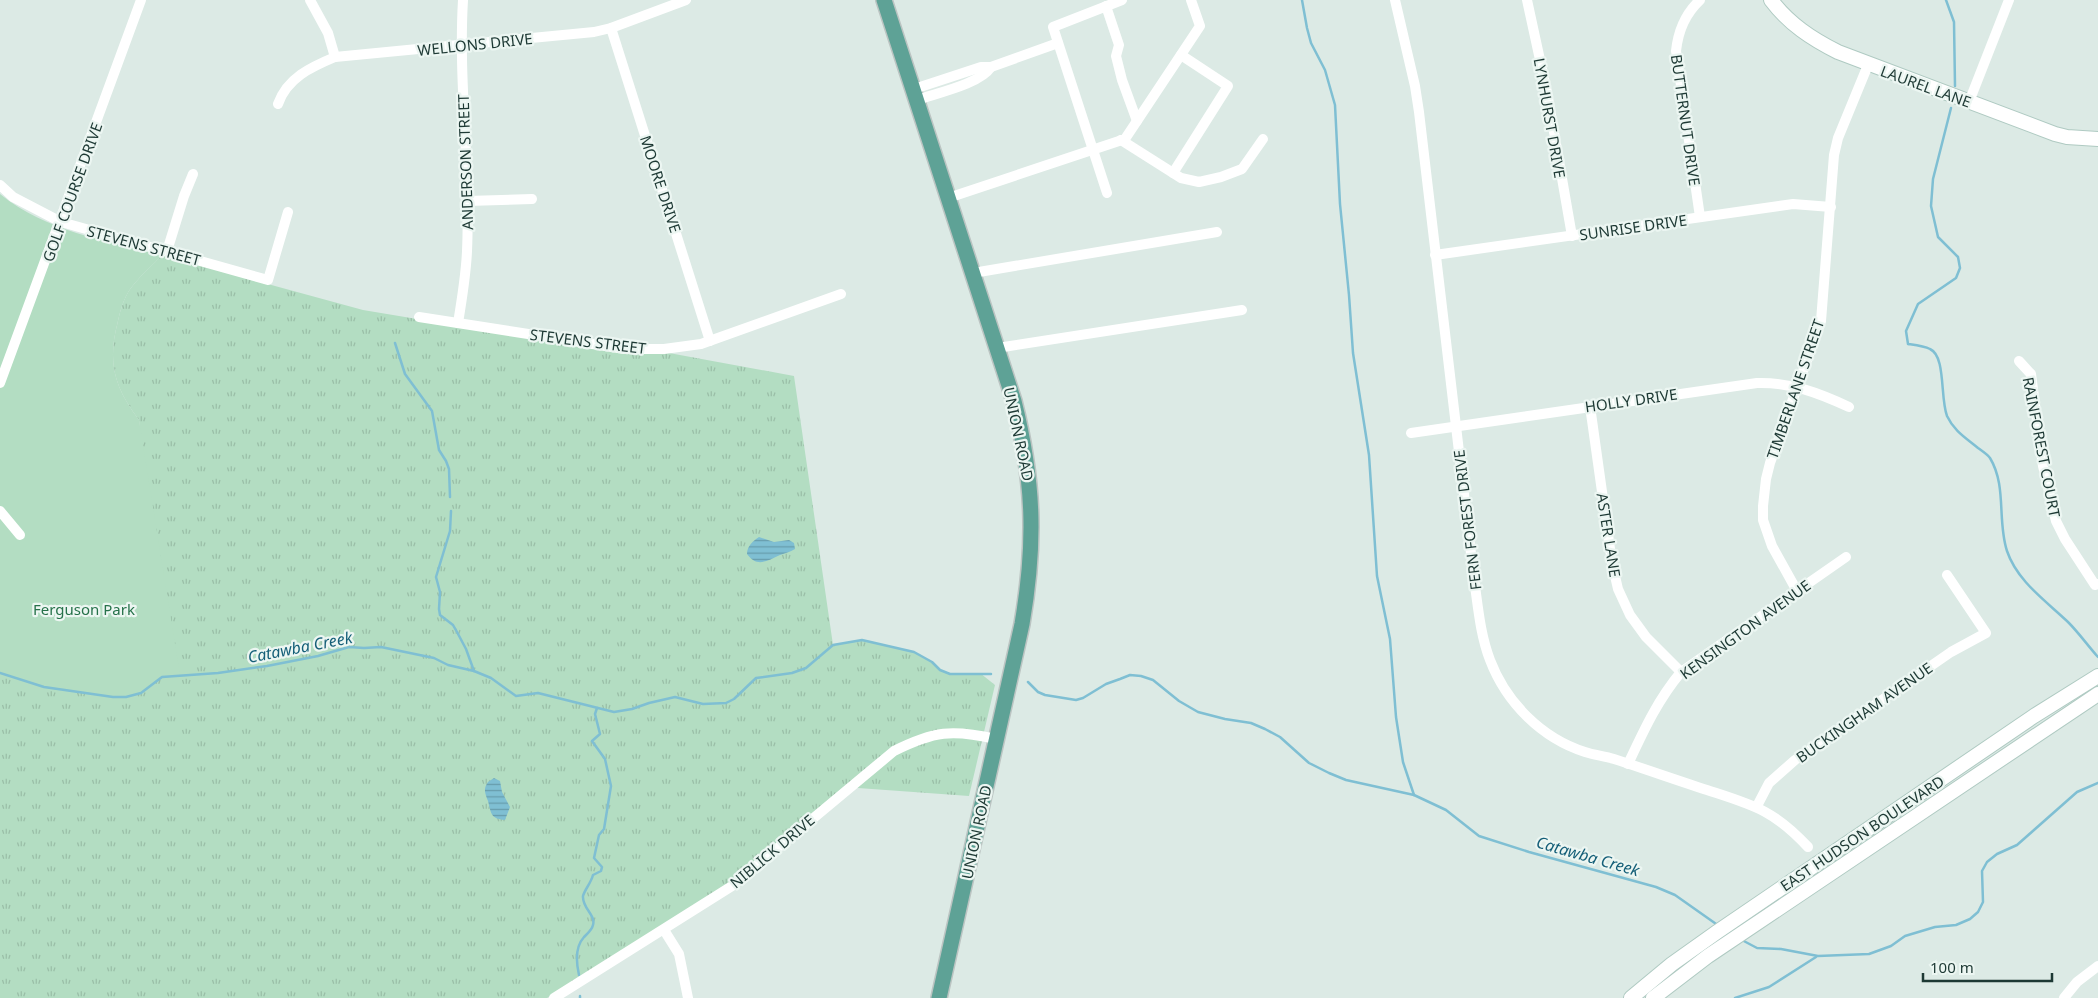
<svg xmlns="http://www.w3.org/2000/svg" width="2098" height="998" font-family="'Noto Sans',sans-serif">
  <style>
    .grass { fill: url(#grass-tufts) }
    .park { fill: #b3ddc2 }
    .water { fill: url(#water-rules) }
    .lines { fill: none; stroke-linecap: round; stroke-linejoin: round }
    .stream { stroke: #7fbfd3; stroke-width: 2.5 }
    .secondary-casing { stroke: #afcac2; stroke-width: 16 }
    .primary-casing { stroke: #bbc4c2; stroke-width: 18 }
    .street { stroke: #fff; stroke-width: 10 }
    .secondary { stroke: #fff; stroke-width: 14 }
    .primary { stroke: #5ea296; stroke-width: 15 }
    .labels { text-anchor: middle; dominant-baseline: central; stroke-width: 4.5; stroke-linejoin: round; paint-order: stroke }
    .street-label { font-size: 15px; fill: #1d3934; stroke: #ecf6f2 }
    .park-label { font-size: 15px; fill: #26724a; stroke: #ecf6f2 }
    .water-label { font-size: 16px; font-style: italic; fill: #155f78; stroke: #ecf6f2 }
  </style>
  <defs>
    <pattern id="grass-tufts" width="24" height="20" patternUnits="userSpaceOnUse" patternTransform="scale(1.25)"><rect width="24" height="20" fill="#b3ddc2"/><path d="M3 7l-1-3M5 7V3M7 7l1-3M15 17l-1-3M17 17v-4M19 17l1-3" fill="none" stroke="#9abea7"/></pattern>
    <pattern id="water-rules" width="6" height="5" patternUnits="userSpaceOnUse" patternTransform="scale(1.25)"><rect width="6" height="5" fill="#7fbfd3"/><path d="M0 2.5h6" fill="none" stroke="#679cac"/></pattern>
  </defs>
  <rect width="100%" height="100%" fill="#dceae5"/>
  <path class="grass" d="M162,255L363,310L549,341L669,353L794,376L833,645L862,640L873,642L914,652L932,662L940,670L950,674L980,673L995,685L969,796L844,787L730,883L547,998H0V673L44,687L113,697H126L141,693L162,677L139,420C114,387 107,362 118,321C121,307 125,294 135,283C143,273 153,265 162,255Z"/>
  <path class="park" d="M0,194C46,231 106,241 162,255C153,265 143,273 135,283C125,294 121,307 118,321C107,362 114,387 139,420L180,675L162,677L141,693L126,697H113L44,687L0,673Z"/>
  <g class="water">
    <path d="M759,537L774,542L789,540L794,543L795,549C790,552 785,553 780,555C767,561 757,568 747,554C747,546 753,541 759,537Z"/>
    <path d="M494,778L500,781L502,792L510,807L505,820C490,819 491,812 488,801C485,793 483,789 488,782Z"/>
  </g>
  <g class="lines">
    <g class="stream">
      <polyline points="1302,0 1307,28 1311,43 1325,70 1335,105 1340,204 1349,295 1353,353 1369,455 1377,576 1390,639 1396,717 1403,762 1414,795"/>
      <polyline points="1946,0 1954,22 1955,86"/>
      <path d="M1951,108L1933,179L1931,206L1938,237L1958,257L1960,268L1956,278L1918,304L1906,331L1908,344C1915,345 1924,346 1930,349C1946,356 1940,398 1947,416C1954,431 1966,438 1978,448C1982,451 1987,454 1990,458C2007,486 1997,521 2007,551C2017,581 2046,601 2068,622C2079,633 2088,646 2098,657"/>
      <polyline points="395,343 405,374 432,411 439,450 446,461 449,469 450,497"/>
      <polyline points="451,511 450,531 436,577 440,592 439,609 440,615 453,625 457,632 466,649 474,671"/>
      <polyline points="0,673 44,687 113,697 126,697 141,693 162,677 218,673 267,666 318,656 349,647 364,648 381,647 434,658 448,665 474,671 491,678 516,696 538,693 614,712 632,709 649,703 675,697 703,704 726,703 734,699 756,678 792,673 806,668 833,645 862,640 914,652 932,662 940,670 950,674 991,674"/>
      <polyline points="1028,682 1038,692 1045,695 1076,700 1083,698 1106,684 1120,679 1130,675 1141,676 1153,680 1179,701 1198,712 1225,719 1251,723 1265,729 1280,737 1309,763 1329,773 1346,780 1414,795 1446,810 1479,836 1529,852 1656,887 1675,895 1719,926"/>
      <polyline points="1740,939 1757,948 1781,949 1818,956 1869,954 1891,946 1905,936 1935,927 1956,925 1970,919 1978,912 1983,902 1982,871 1987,862 1997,854 2017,845 2077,792 2098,783"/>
      <path d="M579,975C576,962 575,947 584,937C587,934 592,930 593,925C596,915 582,908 583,896C585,889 591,883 593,875L601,871L602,867L594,858L599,835L604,829L611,786L605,759L592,741L600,734L595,714L597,708"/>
      <polyline points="580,998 580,996"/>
      <polyline points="1735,998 1769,987 1816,957"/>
    </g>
    <g class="secondary-casing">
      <g id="secondary">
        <path d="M1771,0C1789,24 1812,39 1838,52L2055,134L2067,137L2098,139"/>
        <polyline points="1631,998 1672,964 1717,932 2034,716 2098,676"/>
        <polyline points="1653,998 1708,956 2098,694"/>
      </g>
    </g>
    <g class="primary-casing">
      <path id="primary" d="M884,0L1014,401C1034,481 1036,543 1022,624L939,998"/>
    </g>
    <g class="street">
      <polyline points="310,0 328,33 335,57"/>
      <path d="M1395,0L1415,86L1419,112L1474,579C1478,606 1480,634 1490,660C1506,702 1541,738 1585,752C1594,755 1604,756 1614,759C1645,769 1676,780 1707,790C1753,805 1774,810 1808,847"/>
      <polyline points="1527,0 1547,92 1572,236"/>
      <polyline points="1106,6 1119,45 1116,56 1122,80 1137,121"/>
      <polyline points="611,28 710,341"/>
      <polyline points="914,89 981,67 991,67 1058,43"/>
      <path d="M917,100C937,93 980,84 991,67"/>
      <polyline points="1969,102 2009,0"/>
      <path d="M278,104C287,78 311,67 335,57L594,32L611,28L686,0"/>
      <polyline points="1121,140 1181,178 1199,182 1221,177 1242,169 1263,139"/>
      <polyline points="1173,173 1228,86 1181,55"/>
      <polyline points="0,185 13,197 61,222 268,280 288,212"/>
      <polyline points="1107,193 1053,27 1122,0"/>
      <polyline points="948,198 1125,139 1200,26 1191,0"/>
      <polyline points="467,201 532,199"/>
      <path d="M1700,217L1676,51C1678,32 1686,13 1700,0"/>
      <polyline points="167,251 184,196 193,174"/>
      <polyline points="1435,255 1793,204 1831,207"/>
      <polyline points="973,273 1217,232"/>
      <polyline points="419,317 625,349 664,349 701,344 841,294"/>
      <path d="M458,323C462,299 466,275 467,251C471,168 458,84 463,0"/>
      <polyline points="997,348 1242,310"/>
      <polyline points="2019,361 2031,374 2043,466 2056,521 2065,539 2095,585 2098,584"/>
      <polyline points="0,383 141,0"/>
      <polyline points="1590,406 1612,563 1618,589 1630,615 1646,637 1681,672"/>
      <path d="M1411,433L1757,383C1790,382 1819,393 1849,407"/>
      <polyline points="0,511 20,535"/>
      <polyline points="1797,591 1772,546 1763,520 1763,506 1766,479 1770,463 1821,321 1834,155 1838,138 1868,65"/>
      <path d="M1628,764C1644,730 1657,701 1681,672L1846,557"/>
      <polyline points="1757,806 1769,783 1795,760 1951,652 1986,633 1947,575"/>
      <polyline points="664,930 679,954 688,998"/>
      <path d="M554,998L732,886L894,751C934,731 952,729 996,739"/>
      <polyline points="2064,998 2077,982 2098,966"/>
    </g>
    <use href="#secondary" class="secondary"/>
    <use href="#primary" class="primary"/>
  </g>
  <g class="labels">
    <g class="street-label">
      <text transform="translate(475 44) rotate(-6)">WELLONS DRIVE</text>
      <text transform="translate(1926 86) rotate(20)">LAUREL LANE</text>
      <text transform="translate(1550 118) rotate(80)">LYNHURST DRIVE</text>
      <text transform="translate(1686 120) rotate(82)">BUTTERNUT DRIVE</text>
      <text transform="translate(465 162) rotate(-92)">ANDERSON STREET</text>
      <text transform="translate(661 184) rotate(72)">MOORE DRIVE</text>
      <text transform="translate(72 192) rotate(-70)">GOLF COURSE DRIVE</text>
      <text transform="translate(1633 227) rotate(-8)">SUNRISE DRIVE</text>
      <text transform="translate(144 245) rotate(15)">STEVENS STREET</text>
      <text transform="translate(588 341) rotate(7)">STEVENS STREET</text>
      <text transform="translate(1795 389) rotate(-71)">TIMBERLANE STREET</text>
      <text transform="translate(1631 400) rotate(-8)">HOLLY DRIVE</text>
      <text transform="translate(1019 434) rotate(78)">UNION ROAD</text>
      <text transform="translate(2042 447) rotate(79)">RAINFOREST COURT</text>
      <text transform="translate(1467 520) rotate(-97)">FERN FOREST DRIVE</text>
      <text transform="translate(1609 535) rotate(81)">ASTER LANE</text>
      <text transform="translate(1745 629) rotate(-36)">KENSINGTON AVENUE</text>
      <text transform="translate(1864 712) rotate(-35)">BUCKINGHAM AVENUE</text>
      <text transform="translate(976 832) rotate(-78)">UNION ROAD</text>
      <text transform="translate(1862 833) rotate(-34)">EAST HUDSON BOULEVARD</text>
      <text transform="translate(772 851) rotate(-40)">NIBLICK DRIVE</text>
    </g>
    <g class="park-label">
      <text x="84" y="609">Ferguson Park</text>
    </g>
    <g class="water-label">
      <text transform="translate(300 647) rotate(-11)">Catawba Creek</text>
      <text transform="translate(1588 856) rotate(16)">Catawba Creek</text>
    </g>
  </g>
  <path d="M1923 973v8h129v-8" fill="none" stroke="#1d3934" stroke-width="2.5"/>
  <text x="1930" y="973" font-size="15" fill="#1d3934" stroke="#ecf6f2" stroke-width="4" paint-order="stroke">100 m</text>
</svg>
